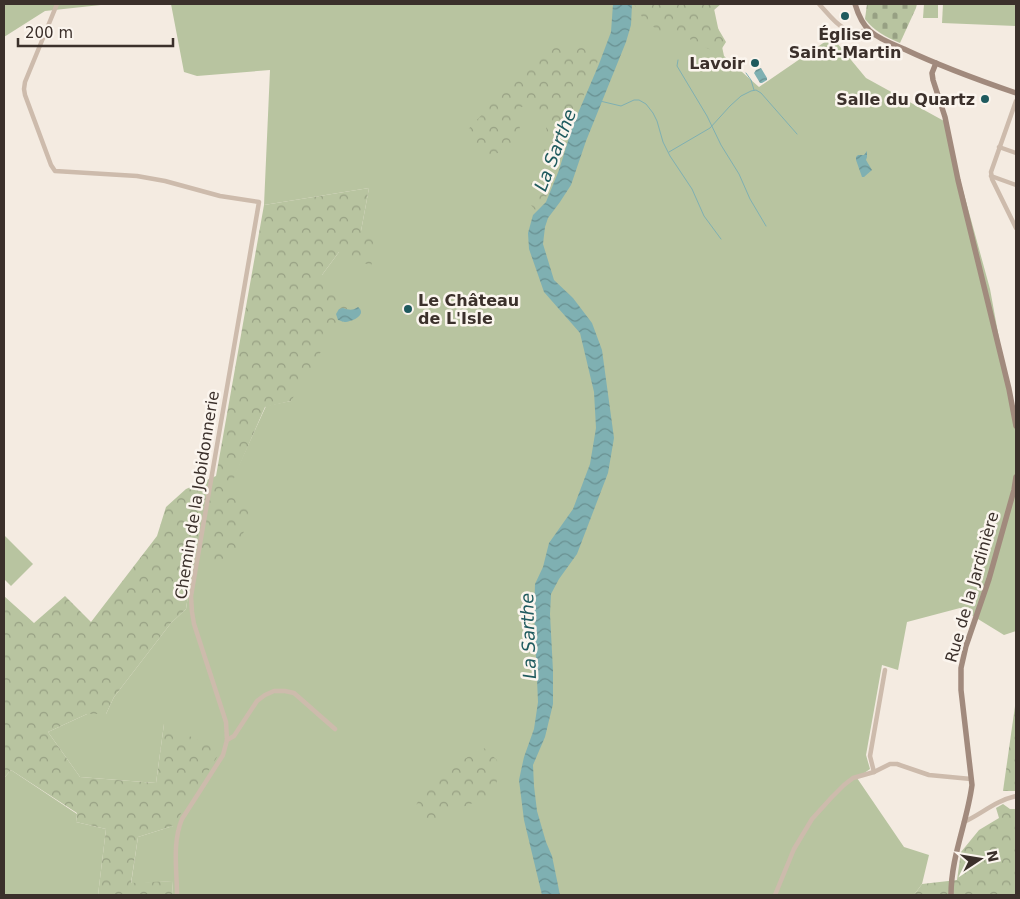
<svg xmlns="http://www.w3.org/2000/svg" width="1020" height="899" font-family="'DejaVu Sans',sans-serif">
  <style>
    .green { fill: #b8c4a0 }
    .forest { fill: url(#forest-crowns) }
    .cemetery { fill: url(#cemetery-stones) }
    .water { fill: url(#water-waves) }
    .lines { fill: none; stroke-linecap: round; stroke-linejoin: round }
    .stream { stroke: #7fb0b2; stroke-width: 1 }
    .street { stroke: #cdbbac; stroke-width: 4.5 }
    .secondary { stroke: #a18a7d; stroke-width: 5.5 }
    .poi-dot { fill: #1f5a5e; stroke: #fbf5ee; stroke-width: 2 }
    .labels { text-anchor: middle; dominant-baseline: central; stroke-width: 5; stroke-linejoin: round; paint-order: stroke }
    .poi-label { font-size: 16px; font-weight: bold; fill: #3b302b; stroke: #fbf5ee; text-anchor: end }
    .street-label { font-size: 16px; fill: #3b302b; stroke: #fbf5ee }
    .water-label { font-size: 18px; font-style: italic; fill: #1f5a5e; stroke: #fbf5ee }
  </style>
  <defs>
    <pattern id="forest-crowns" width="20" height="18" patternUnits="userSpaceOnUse" patternTransform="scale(1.25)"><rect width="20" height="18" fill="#b8c4a0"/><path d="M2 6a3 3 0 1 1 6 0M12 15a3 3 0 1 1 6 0" fill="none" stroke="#97a083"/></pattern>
    <pattern id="cemetery-stones" width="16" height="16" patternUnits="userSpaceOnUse" patternTransform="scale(1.25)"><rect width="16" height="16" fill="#b8c4a0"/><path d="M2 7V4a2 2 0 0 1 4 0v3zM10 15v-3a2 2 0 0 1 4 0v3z" fill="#97a083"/></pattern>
    <pattern id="water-waves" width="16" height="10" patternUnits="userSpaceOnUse" patternTransform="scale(1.25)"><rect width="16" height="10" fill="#7fb0b2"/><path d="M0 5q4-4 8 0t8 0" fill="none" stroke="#699091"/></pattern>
  </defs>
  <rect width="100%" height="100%" fill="#f4ebe1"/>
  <g class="green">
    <polygon points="4,4 110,4 45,11 4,37"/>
    <polygon points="171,4 713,4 724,56 759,87 832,37 866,78 944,121 990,289 1007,382 1016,424 1016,631 1004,635 960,608 907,622 898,670 882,665 866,755 870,769 857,778 904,847 929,855 922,884 914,895 173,895 172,881 131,884 138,837 173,826 164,724 156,783 80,777 48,732 87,714 106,714 114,697 171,623 186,609 192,568 266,406 291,401 322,275 339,252 361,231 369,188 264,205 270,70 197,76 184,72"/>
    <polygon points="924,4 938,4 938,18 923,18"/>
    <polygon points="943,4 1016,4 1016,26 942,23"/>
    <polygon points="4,535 33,564 11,586 4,579"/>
    <polygon points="11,770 77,814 76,822 106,829 98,895 4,895 4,778"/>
  </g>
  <g class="forest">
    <polygon points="634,4 721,4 714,10 713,20 726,42 719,53 704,47 686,37 662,33 644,20"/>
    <path d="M580,42L600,56L570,128L556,171L544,202L535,210L530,204L531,184L548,139L545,121L538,108L524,106L519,108L521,120L519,132L512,148C498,154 494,155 478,154L466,141L463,135L498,97L541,53L558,43Z"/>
    <polygon points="369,188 361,231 378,242 371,266 339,252 322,275 351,302 291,401 265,407 231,485 254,511 232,556 192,568 186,609 171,623 114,697 106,714 87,714 48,732 80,777 156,783 164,724 221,751 173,826 138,837 131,883 172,881 173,895 98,895 106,829 76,822 77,813 11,770 4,778 4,596 34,623 65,596 91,622 157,536 166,507 186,489 216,476 264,205"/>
    <polygon points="1016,699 1016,791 1003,791"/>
    <polygon points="484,748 497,760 498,776 494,794 442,816 433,830 418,820 416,805 429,782 457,763"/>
    <polygon points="1003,804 1010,809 1016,809 1016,895 914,895 922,884 957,880 961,852 979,830 999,818 996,808"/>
  </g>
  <path class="cemetery" d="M867,4H917L916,8L900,43C886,37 874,31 865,19Z"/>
  <g class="water">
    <polygon points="613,4 632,4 631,25 626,42 586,141 571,185 560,202 548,218 545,227 543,244 554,280 573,298 592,323 602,350 614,438 608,473 577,554 559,579 551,594 550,614 553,671 553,704 545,737 533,765 534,786 537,811 546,842 552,856 560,895 542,895 524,820 519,780 524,757 534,729 538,702 534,612 535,584 543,567 549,543 573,509 590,464 596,428 594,392 580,333 544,292 529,249 528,233 533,215 546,202 559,170 573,125 599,64 611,32"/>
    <polygon points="761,68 767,78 767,80 762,83 760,83 754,73 756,70"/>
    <polygon points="867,151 867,157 866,160 872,170 864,177 862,177 856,160 856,157 858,155 864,155"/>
    <path d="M358,307C367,314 354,321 346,322C342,322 342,321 338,320L336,314L339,309L343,308C349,310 352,311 358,307Z"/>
  </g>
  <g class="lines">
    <g class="stream">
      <polyline points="678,60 677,66 707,116 721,145 739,174 750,199 766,226"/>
      <polyline points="746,73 751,80 754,90"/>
      <polyline points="600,101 621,106 634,100 639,100 646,104 653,113 657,121 663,142 670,156 692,189 704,216 721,239"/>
      <polyline points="669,152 710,128 730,106 741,96 751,91 756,90 761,93 797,134"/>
    </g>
    <g class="street">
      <path d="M57,4L25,82L24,89L25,95L51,165L55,171L137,176L165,181L220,196L259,202L191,596L192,612L194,624L226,722L227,740L223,755L182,819C172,843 177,870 177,895"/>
      <path d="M819,4C834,20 843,37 869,30"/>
      <polyline points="1016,101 991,172 992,179 1016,228"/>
      <polyline points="999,147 1016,153"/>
      <polyline points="991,176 1016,185"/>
      <polyline points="227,740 234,736 257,701 265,695 274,691 285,691 294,693 335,729"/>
      <polyline points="874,772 870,756 885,670"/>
      <path d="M964,822C983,813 995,801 1016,796"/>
      <polyline points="775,895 794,849 812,819 832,797 844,785 853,778 874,772 890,764 897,764 929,775 971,779"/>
    </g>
    <g class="secondary">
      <path d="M855,4C858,14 862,24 870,31C879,39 892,44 904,49C940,66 978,80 1016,93"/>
      <polyline points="936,63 932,73 933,80 945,117 958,180 1009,389 1016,426"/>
      <path d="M951,895C951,856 967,823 972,785L961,690V668L966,646L989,579L1014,490L1016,477"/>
    </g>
  </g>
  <g class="poi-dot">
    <circle cx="845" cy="16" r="5"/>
    <circle cx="755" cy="63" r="5"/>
    <circle cx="985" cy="99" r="5"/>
    <circle cx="408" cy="309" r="5"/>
  </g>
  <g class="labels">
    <g class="poi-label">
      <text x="845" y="34" text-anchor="middle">Église<tspan x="845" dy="18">Saint-Martin</tspan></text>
      <text x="745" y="63">Lavoir</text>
      <text x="975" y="99">Salle du Quartz</text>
      <text x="418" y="300" text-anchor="start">Le Château<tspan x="418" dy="18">de L'Isle</tspan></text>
    </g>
    <g class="street-label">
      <text transform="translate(197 495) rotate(-81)">Chemin de la Jobidonnerie</text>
      <text transform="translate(972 587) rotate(-74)">Rue de la Jardinière</text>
    </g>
    <g class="water-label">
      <text transform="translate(555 150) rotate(-69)">La Sarthe</text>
      <text transform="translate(528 636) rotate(-92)">La Sarthe</text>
    </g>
  </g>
  <rect width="1020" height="899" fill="none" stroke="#3b302b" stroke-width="10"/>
  <g transform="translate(980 859) rotate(78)" stroke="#fbf5ee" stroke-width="4" paint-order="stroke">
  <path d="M0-4L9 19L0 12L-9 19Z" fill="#3b302b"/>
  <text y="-8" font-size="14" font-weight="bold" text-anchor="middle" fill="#3b302b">N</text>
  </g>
  <path d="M18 38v8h155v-8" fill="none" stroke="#3b302b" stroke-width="2.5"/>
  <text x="25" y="38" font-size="15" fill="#3b302b" stroke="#fbf5ee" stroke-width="4" paint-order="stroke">200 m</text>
</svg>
